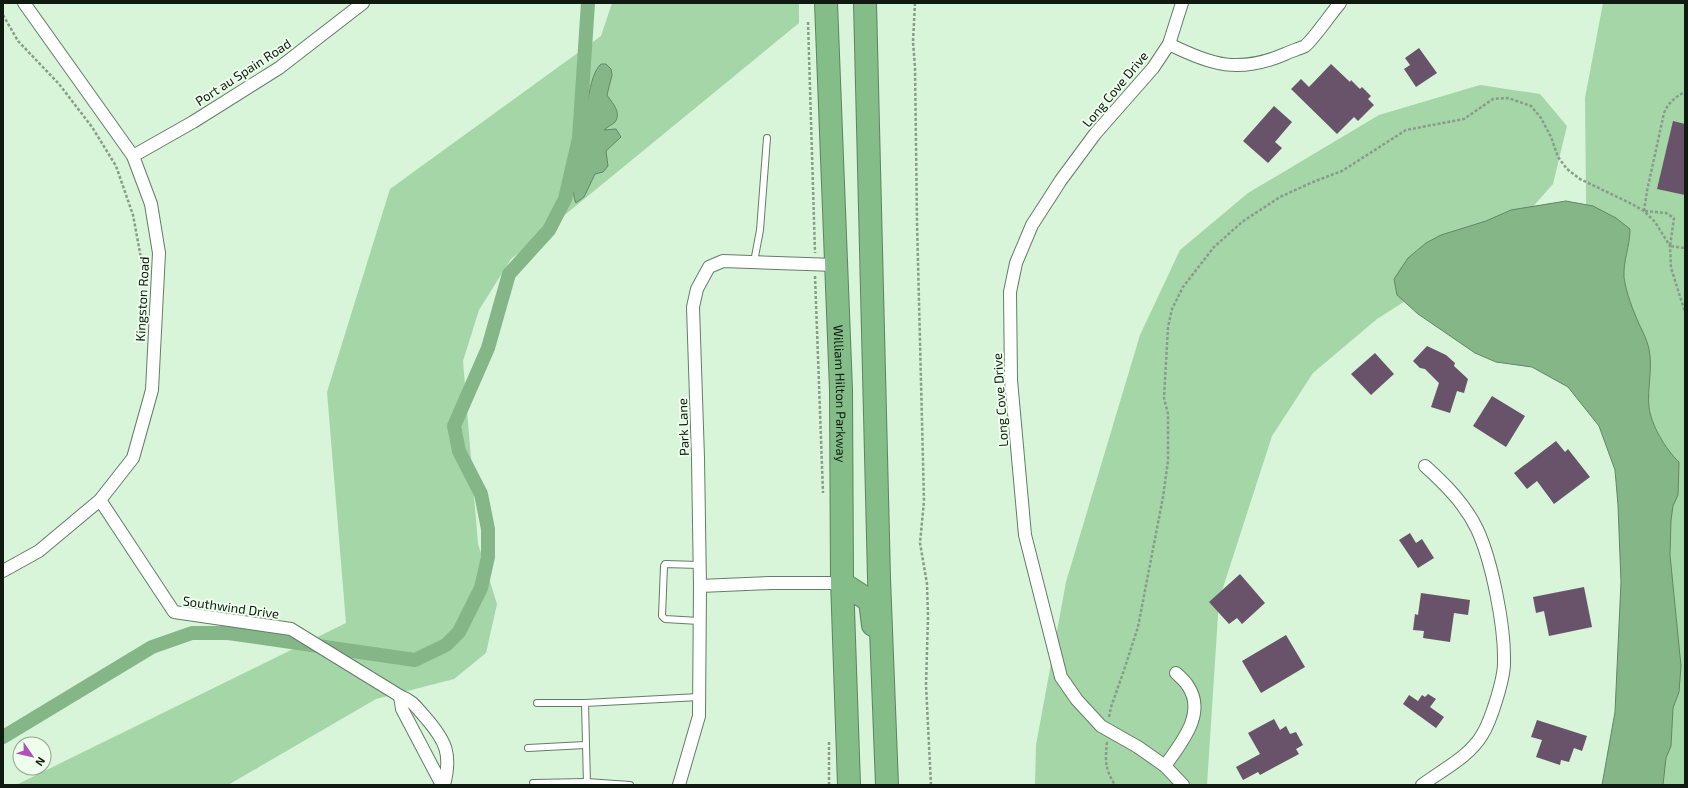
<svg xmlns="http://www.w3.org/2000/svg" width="1688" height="788" font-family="'Exo 2',sans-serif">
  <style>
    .green { fill: #a4d6a7 }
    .water { fill: #85b688; stroke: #628764 }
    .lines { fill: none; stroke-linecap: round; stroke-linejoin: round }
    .canal { stroke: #85b688; stroke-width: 14 }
    .building { fill: #69536b }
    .lane-casing { stroke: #647e66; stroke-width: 8 }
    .street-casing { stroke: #647e66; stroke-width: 14 }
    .highway-casing { stroke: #5c845f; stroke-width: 24 }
    .path { stroke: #889d89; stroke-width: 2.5; stroke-dasharray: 3 2; stroke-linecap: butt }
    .lane { stroke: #fff; stroke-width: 6 }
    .street { stroke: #fff; stroke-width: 12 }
    .highway { stroke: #85bd89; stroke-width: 22 }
    .labels { text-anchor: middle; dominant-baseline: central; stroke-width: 4; stroke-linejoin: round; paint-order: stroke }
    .street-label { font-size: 13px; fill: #101a11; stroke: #edfeed }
  </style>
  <rect width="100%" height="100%" fill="#d8f4d9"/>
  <g class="green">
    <polygon points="612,3 799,3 799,23 511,259 479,310 463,361 478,544 497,604 486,653 454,679 376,699 228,785 16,785 346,623 327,392 390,189 601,36"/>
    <polygon points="1603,3 1685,3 1685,785 1623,785 1650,629 1587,292 1585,98"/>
    <polygon points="1480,85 1540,94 1567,126 1553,184 1507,236 1377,319 1313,373 1272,436 1219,600 1207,785 1035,785 1036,745 1066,582 1140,335 1180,250 1248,193 1379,115"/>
  </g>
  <g class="water">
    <path d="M601,64H606L611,69L612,75L607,95C612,103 622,112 615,122C612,125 607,127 604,130L616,129L621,137L606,151L608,166L603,172L595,174L584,197L576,203C572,196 572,172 574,164C577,155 580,146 582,137C586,120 588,75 601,64Z"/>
    <path d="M1566,201L1593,206L1616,218L1630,229C1630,246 1623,261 1624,277C1626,293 1633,310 1639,324C1643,332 1647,340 1649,349C1653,368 1647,388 1649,407C1651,425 1666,450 1679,462L1678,495L1673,506L1671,520L1670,555L1681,666L1679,692L1673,708L1671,746L1666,758L1663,785H1602L1615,712L1621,582L1618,505L1615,470L1599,426L1568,387L1532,367L1496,362L1475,353L1418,314L1397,295L1394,279L1408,258L1426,243L1441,235L1486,221L1511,210Z"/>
  </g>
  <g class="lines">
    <polyline class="canal" points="3,737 152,647 192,633 228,633 415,660 446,645 459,632 481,588 488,557 488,529 481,494 459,451 454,426 488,348 509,274 549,230 565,199 579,138 588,3"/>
  </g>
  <g class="building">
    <polygon points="1419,48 1437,73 1416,87 1404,69 1410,65 1405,58"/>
    <polygon points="1331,64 1350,82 1351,80 1360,89 1362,87 1371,96 1368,99 1374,105 1358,121 1354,117 1337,134 1291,89 1301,79 1309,87"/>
    <polygon points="1274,106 1292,122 1275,142 1282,148 1268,163 1243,141"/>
    <polygon points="1673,121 1685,124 1685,195 1657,189"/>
    <polygon points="1427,346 1446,355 1455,363 1454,366 1468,379 1464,393 1457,391 1450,413 1431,407 1439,383 1425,369 1420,368 1413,361"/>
    <polygon points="1375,353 1394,374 1371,395 1351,374"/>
    <polygon points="1492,396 1525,416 1506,447 1473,426"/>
    <polygon points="1556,441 1565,452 1568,449 1590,477 1554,504 1537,481 1527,489 1514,473"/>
    <polygon points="1410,533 1416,543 1422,539 1434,558 1418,568 1399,540"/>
    <polygon points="1240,574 1265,603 1242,624 1237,618 1229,624 1209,602"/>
    <polygon points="1584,587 1592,627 1549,636 1544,611 1536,613 1533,597"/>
    <polygon points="1421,593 1470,600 1468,615 1454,613 1450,642 1423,638 1424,631 1413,630 1415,614 1418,615"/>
    <polygon points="1286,635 1305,667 1261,693 1242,661"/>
    <polygon points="1428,694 1436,699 1430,707 1444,717 1436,728 1403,704 1409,695 1418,701 1422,695 1425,697"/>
    <polygon points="1274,719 1280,730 1286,726 1290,734 1296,732 1303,745 1296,749 1299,754 1260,775 1258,772 1243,780 1236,767 1260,754 1248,733"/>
    <polygon points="1537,720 1587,736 1582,751 1574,748 1569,762 1561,760 1560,765 1536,757 1542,740 1531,737"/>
  </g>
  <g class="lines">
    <g class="lane-casing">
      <g id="lane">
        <polyline points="754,262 760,230 767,138"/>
        <polyline points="699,621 665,619 662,616 664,566 665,564 699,565"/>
        <polyline points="537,703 585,703"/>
        <polyline points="528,748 585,745"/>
        <polyline points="533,783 587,782 630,785"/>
        <polyline points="587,785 585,703 699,697"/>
      </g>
    </g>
    <g class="street-casing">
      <g id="street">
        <polyline points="1182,3 1169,44 1153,68 1095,134 1061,180 1032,225 1016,263 1010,292 1011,380 1025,535 1061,677 1077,700 1101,726 1138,747 1165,766 1183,785"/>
        <path d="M1169,44C1211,65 1239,74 1285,54C1291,51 1299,49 1305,46C1313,40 1332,12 1340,3"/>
        <polyline points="133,156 193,122 279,68 363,3"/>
        <path d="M100,500L174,612L291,629L400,696C413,701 416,707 425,717C446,741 452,754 444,785"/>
        <polyline points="3,571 39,551 100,500 133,458 152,390 159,253 151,204 133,156 24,3"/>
        <polyline points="700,586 771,583 842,583"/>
        <polyline points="400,696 402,709 442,785"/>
        <path d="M1165,766C1180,744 1207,714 1188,686C1185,681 1180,677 1176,673"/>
        <polyline points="679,785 699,716 700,586 698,458 693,307 697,289 709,267 723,261 836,265"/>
        <path d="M1422,785C1442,770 1469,757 1482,735C1491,721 1504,679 1504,663C1505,627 1492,561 1477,529C1465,504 1445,484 1425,466"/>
      </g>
    </g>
    <g class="highway-casing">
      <g id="highway">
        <path id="s1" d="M826,3L841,390L842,580L849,785"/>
        <polyline points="865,3 879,578 887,785"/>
        <polyline points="842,583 870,601 873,625"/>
      </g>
    </g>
    <g class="path">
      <polyline points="915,3 913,42 915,67 917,222 924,501 920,543 927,584 928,617 926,685 931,785"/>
      <polyline points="3,15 18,41 59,84 92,127 116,166 133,215 143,269 144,285"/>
      <polyline points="808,22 815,253"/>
      <path d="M1644,211L1647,191L1664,113C1668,103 1675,97 1685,92"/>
      <polyline points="1645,211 1666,213 1674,218 1670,246 1685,248"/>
      <polyline points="815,276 823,493"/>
      <polyline points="1109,717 1111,707 1123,673 1138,627 1163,497 1168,461 1168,414 1164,398 1168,327 1172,309 1183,287 1214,247 1242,222 1280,197 1313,182 1342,171 1406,130 1464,119 1493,99 1508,98 1531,106 1541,118 1551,137 1558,157 1567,169 1580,179 1632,204 1644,211 1655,222 1670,246 1671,268 1685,312"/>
      <polyline points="829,742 829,785"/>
      <path d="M1107,742C1105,761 1105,769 1115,785"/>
    </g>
    <use href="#lane" class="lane"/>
    <use href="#street" class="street"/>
    <use href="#highway" class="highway"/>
  </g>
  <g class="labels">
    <g class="street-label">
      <text transform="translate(243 72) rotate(-33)">Port au Spain Road</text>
      <text transform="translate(1115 89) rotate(-50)">Long Cove Drive</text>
      <text transform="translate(142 299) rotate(-87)">Kingston Road</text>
      <text stroke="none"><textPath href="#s1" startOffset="391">William Hilton Parkway</textPath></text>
      <text transform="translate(1000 400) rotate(-94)">Long Cove Drive</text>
      <text transform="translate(683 427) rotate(-92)">Park Lane</text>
      <text transform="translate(231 607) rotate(8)">Southwind Drive</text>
    </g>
  </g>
  <rect width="1688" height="788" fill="none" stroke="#101a11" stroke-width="8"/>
  <g transform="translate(32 756) rotate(124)"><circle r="19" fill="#edfeed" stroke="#95a395"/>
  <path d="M0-3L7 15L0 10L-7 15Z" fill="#b050b8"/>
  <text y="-6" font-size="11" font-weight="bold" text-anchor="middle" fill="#101a11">N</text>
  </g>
</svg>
